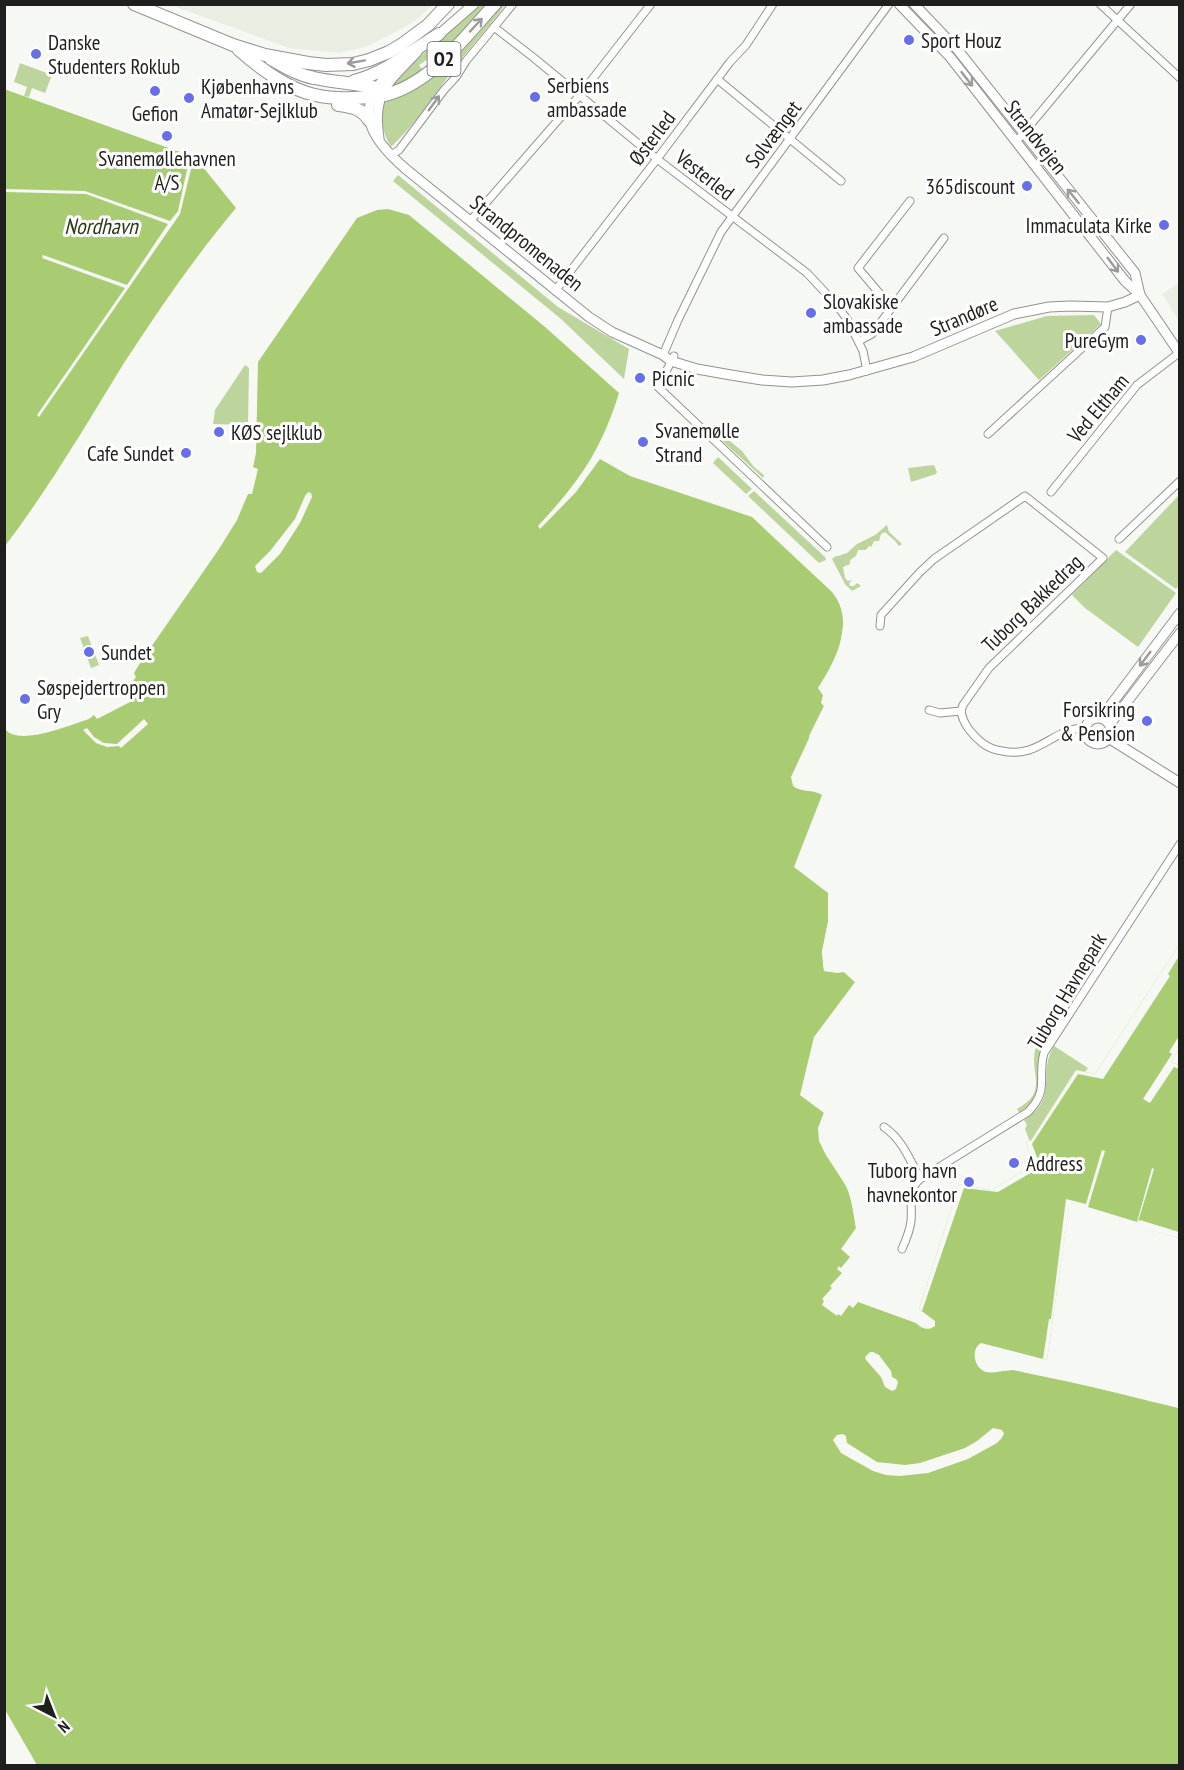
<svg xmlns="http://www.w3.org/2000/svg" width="1184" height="1770" font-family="'PT Sans Narrow',sans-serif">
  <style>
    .built { fill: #e9eee2 }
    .green { fill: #bdd49d }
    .water { fill: #a9cc73 }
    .pier { fill: #f6f8f3 }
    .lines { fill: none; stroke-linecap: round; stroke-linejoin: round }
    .minor-casing { stroke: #91948f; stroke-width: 9 }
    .tertiary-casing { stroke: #91948f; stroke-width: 11 }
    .primary-casing { stroke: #91948f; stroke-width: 14 }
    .trunk-casing { stroke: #91948f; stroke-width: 14 }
    .minor { stroke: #fff; stroke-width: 7 }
    .tertiary { stroke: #fff; stroke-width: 9 }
    .primary { stroke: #fff; stroke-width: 12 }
    .trunk { stroke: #fff; stroke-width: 12 }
    .oneway { stroke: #9a9b9a }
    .poi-dot { fill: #676ee7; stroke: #fff; stroke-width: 2 }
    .labels { text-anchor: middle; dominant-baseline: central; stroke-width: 6; stroke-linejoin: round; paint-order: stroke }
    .shield { fill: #fff; stroke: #626362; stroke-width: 1.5 }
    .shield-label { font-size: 20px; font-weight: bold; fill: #1f201e }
    .poi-label { font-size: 21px; fill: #1f201e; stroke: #fff; text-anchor: start }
    .street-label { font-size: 21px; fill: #1f201e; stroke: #fff }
    .water-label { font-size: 22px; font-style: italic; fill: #2c3a15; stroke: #fff }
  </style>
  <rect width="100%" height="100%" fill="#f6f8f3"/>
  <g class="built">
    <polygon points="171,5 433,4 433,5 416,20 394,33 365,47 339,53 289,48"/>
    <polygon points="1179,283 1179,321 1162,294"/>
  </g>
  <g class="green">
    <polygon points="481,5 487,5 450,44 419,65 423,71 390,88 405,69"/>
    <path d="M502,5H505C490,26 471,46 455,67C435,94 416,124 391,147C382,132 380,119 384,102L429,80L446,65Z"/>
    <polygon points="20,63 52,75 45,93 32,88 29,97 24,96 27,87 14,82"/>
    <polygon points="398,175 558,307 629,349 624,379 561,319 393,181"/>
    <polygon points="1094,315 1101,324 1039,380 995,331 1047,316"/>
    <polygon points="245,365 249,368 248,425 213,424 215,410"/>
    <polygon points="719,432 742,451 754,467 764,475 763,478 717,436"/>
    <polygon points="718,457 752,489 746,494 713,463"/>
    <polygon points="934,465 937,472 936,474 911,482 908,468"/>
    <polygon points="754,491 825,557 826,560 819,563 748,496"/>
    <polygon points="1179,495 1180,584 1176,589 1125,552"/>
    <polygon points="887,525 889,532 902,544 899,546 895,541 885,532 881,534 879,541 874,541 871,547 869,546 866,550 858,550 856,556 850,560 850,564 843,567 845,578 848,581 852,580 849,583 850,586 854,586 857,583 861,586 852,591 845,584 832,559 836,556 838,556 847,553 857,544 875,535"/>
    <polygon points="1116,550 1176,593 1138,647 1085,608 1072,595"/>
    <polygon points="88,636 99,665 91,668 80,638"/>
    <path d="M1042,1037L1047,1041L1040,1057L1039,1087L1031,1106L1020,1114L1017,1109C1049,1091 1030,1077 1035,1050C1036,1045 1039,1041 1042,1037Z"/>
    <path d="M1054,1046L1088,1068L1085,1072L1076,1070L1030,1142L1025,1129L1027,1125L1024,1120C1061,1096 1036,1076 1054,1046Z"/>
  </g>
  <g class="water">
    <path d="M4,89L191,156H194L236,208C195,257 159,309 124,363C86,425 49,488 5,546Z"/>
    <path d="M388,209L409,215L545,327L619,393C601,451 579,482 538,526L540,529L576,492L600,459L630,476L752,517L832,592C856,621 836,660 818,688L823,695L824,706L791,777L793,786C802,793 813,789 822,795L794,867L828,893V922L822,952L824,971L844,972L855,982L814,1037L800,1095L824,1113C808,1145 834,1160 846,1186C852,1199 854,1214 856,1228L841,1249L850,1257L841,1268L839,1266L837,1269L842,1273L830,1286L832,1288L822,1299L824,1301L822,1305L837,1316L838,1314L841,1316L849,1305L853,1308L858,1302L916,1323C922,1329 928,1331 935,1326V1321L919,1309L959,1184L991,1190L1034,1165L1026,1144L1029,1140L1031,1141L1076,1070L1095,1074L1179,945V1049L1171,1062L1180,1065L1179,1238L1069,1207L1047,1360L981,1343C972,1348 973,1364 982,1370C990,1376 1004,1369 1014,1370C1018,1370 1023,1372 1027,1373C1078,1383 1129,1396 1179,1408V1765H37L4,1708V727C15,749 72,724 89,719L94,715L97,719L130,702L123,690L130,685L136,677L134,673L140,663L219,549L237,520L248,494H252L258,469L253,467L256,453L258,362L357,218L377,210Z"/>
  </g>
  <g class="pier">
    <polygon points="190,156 193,156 193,161 180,214 39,417 37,415 125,288 42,258 43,255 127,285 168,224 86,194 5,192 5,189 85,191 170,221 178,211"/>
    <polygon points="308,492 311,493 312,497 300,523 280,554 261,573 257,572 255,566 270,551 295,519 305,496"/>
    <polygon points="844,621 847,623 842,646 835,667 822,688 826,694 824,702 827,707 812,737 812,740 809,739 809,736 824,706 821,703 823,695 818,688 833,666 840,645"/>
    <polygon points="144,719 148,724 121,748 119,746 107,747 96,743 83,730 87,728 94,737 104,743 117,744"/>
    <polygon points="828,893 831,895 831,922 825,952 827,968 837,970 846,969 856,980 855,982 844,972 837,973 824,971 822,952 828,922"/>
    <polygon points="1179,945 1179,956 1168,974 1170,976 1103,1079 1078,1074 1032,1144 1040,1165 1039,1168 998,1192 964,1188 922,1311 919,1309 959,1184 991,1190 1034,1165 1026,1144 1029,1140 1031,1141 1076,1070 1095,1074"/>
    <polygon points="1179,1036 1179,1049 1171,1062 1179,1065 1179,1069 1174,1067 1150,1103 1143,1099 1172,1054 1169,1052"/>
    <polygon points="824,1113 826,1115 821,1128 822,1140 828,1153 850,1188 857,1214 858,1225 856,1228 852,1205 848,1189 826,1155 819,1141 818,1128"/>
    <polygon points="1102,1150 1105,1151 1088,1207 1137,1222 1152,1168 1154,1169 1138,1222 1140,1220 1179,1232 1179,1238 1069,1208 1047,1360 1043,1359 1049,1319 1051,1319 1066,1199 1086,1204"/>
    <polygon points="870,1352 873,1352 879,1355 891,1371 892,1377 896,1379 898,1382 896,1389 892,1391 885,1387 881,1377 866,1360 865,1357"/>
    <polygon points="1014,1367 1088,1382 1180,1405 1179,1408 1087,1385 1013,1370 985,1372 988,1369"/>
    <polygon points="993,1428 1002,1430 1004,1434 1001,1439 997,1443 968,1459 928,1473 900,1476 886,1475 873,1471 841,1453 833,1440 837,1435 843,1434 846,1436 847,1443 877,1462 905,1465 920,1463 965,1448 977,1441"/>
  </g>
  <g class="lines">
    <g class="minor-casing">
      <g id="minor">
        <polyline points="1100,4 1180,78"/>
        <polyline points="494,27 534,58 657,159 807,273 835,303 847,319 863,351 867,371"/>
        <polyline points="717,79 841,181"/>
        <polyline points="1016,142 1131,4"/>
        <polyline points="391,155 399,150 444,90 456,77 466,61 513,4"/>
        <polyline points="471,220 580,95 651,4"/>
        <polyline points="555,291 657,159 730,62 746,45 773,4"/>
        <polyline points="891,307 858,268 910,201"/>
        <polyline points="859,341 872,334 944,238"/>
        <polyline points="663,355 678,320 721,232 889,4"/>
        <polyline points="674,356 658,387 827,547"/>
        <polyline points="988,434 1105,327 1108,307"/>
        <polyline points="1051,492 1137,385 1179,353"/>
        <polyline points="1119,539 1180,481"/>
        <polyline points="880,626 881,615 920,572 934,559 1025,496 1103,558 989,668 963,705 961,711"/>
        <polyline points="929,710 940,713 961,711"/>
        <path d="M961,711C963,724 971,733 981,742C987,747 994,750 1002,751C1040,759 1052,728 1085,728"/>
        <path d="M884,1127C902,1139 910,1160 920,1179"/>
        <path d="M902,1249C906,1240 910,1231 911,1221C913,1204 906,1191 920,1179L1028,1112C1050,1090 1037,1078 1044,1053L1180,844"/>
      </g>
    </g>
    <g class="tertiary-casing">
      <g id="tertiary">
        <polyline points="899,4 950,57 1125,281 1140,295 1180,354"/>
        <polyline points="914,4 957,49 1135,273 1140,295"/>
        <polyline points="435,38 474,4"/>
        <path d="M395,67C351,107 368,137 407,170L589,317L612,332L663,355L671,361L697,369L731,375L762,380L792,382L823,380L849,375L913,357L1014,314L1049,307L1070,306L1108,307L1125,302L1140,295"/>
        <path d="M379,138C372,92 388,83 417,52"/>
        <circle cx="1098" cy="731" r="13"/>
        <polyline points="1101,718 1180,613"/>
        <polyline points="1110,724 1180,633"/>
        <polyline points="1110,739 1180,783"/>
      </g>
    </g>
    <g class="primary-casing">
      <g id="primary">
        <polyline points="134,4 233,45 265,55 308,63 326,65 353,64 369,60 389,52 401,45"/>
        <path d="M239,50C260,68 287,89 315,95C336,100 359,98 381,96"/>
        <path d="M271,59C285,67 298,75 314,78C337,83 361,83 384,90"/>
        <path d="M354,81C385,73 412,51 439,34"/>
        <path d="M338,105C352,107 361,108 369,120"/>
      </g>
    </g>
    <g class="trunk-casing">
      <g id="trunk">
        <polyline points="401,45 428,25 448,4"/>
        <path d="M381,96C429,86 463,39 495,4"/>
      </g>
    </g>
    <use href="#minor" class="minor"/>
    <use href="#tertiary" class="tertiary"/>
    <use href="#primary" class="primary"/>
    <use href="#trunk" class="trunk"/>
  </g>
  <defs><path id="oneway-shaft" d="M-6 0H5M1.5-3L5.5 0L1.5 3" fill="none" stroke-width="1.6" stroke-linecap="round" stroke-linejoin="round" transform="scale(1.5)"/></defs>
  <g class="oneway">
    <use href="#oneway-shaft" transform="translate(476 25) rotate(-47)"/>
    <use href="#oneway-shaft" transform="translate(356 62) rotate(170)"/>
    <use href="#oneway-shaft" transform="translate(967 79) rotate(52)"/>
    <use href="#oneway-shaft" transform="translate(434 103) rotate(-54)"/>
    <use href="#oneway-shaft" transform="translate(1073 196) rotate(-129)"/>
    <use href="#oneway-shaft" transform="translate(1113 265) rotate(53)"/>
    <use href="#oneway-shaft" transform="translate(1145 659) rotate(127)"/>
  </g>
  <g class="poi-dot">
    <circle cx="909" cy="40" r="6"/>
    <circle cx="36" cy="54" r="6"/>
    <circle cx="155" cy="91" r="6"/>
    <circle cx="535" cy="97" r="6"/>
    <circle cx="189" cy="98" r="6"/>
    <circle cx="167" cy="136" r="6"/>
    <circle cx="1027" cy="186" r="6"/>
    <circle cx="1164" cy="225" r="6"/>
    <circle cx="811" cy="313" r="6"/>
    <circle cx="1141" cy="340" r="6"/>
    <circle cx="640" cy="378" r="6"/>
    <circle cx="219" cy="432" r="6"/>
    <circle cx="643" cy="442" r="6"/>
    <circle cx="186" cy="453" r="6"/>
    <circle cx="89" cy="652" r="6"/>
    <circle cx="25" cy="699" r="6"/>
    <circle cx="1147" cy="721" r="6"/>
    <circle cx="1014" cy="1163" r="6"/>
    <circle cx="969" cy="1182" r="6"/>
  </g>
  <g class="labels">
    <rect class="shield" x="427.5" y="42" width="33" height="34" rx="4.5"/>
    <g class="shield-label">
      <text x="444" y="59">O2</text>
    </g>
    <g class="poi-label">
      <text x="921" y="40">Sport Houz</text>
      <text x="48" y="42">Danske<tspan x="48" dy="24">Studenters Roklub</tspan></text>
      <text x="547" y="85">Serbiens<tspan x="547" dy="24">ambassade</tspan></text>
      <text x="201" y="86">Kjøbenhavns<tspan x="201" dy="24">Amatør-Sejlklub</tspan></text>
      <text x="155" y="113" text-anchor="middle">Gefion</text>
      <text x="167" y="158" text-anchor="middle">Svanemøllehavnen<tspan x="167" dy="24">A/S</tspan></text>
      <text x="1015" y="186" text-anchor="end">365discount</text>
      <text x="1152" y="225" text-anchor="end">Immaculata Kirke</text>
      <text x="823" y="301">Slovakiske<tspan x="823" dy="24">ambassade</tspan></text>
      <text x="1129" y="340" text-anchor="end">PureGym</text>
      <text x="652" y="378">Picnic</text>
      <text x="655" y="430">Svanemølle<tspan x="655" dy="24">Strand</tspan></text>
      <text x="231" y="432">KØS sejlklub</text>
      <text x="174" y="453" text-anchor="end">Cafe Sundet</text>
      <text x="101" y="652">Sundet</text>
      <text x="37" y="687">Søspejdertroppen<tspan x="37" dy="24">Gry</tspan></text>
      <text x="1135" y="709" text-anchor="end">Forsikring<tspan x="1135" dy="24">&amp; Pension</tspan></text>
      <text x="1026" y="1163">Address</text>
      <text x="957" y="1170" text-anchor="end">Tuborg havn<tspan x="957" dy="24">havnekontor</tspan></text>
    </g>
    <g class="street-label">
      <text transform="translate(773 134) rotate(-53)">Solvænget</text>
      <text transform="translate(1036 137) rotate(52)">Strandvejen</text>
      <text transform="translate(652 138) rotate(-53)">Østerled</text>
      <text transform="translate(705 175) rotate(38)">Vesterled</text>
      <text transform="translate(527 243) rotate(39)">Strandpromenaden</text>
      <text transform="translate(964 316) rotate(-23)">Strandøre</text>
      <text transform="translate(1098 408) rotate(-50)">Ved Eltham</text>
      <text transform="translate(1032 603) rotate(-44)">Tuborg Bakkedrag</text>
      <text transform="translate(1067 991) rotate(-59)">Tuborg Havnepark</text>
    </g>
    <g class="water-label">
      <text x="101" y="226">Nordhavn</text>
    </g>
  </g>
  <rect width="1184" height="1770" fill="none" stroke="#1f201e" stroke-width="12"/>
  <g transform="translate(54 1716) rotate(138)" stroke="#ffffff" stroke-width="4.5" paint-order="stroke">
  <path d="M0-4.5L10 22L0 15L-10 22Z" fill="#1f201e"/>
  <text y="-9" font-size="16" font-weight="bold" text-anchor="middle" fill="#1f201e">N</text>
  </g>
</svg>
